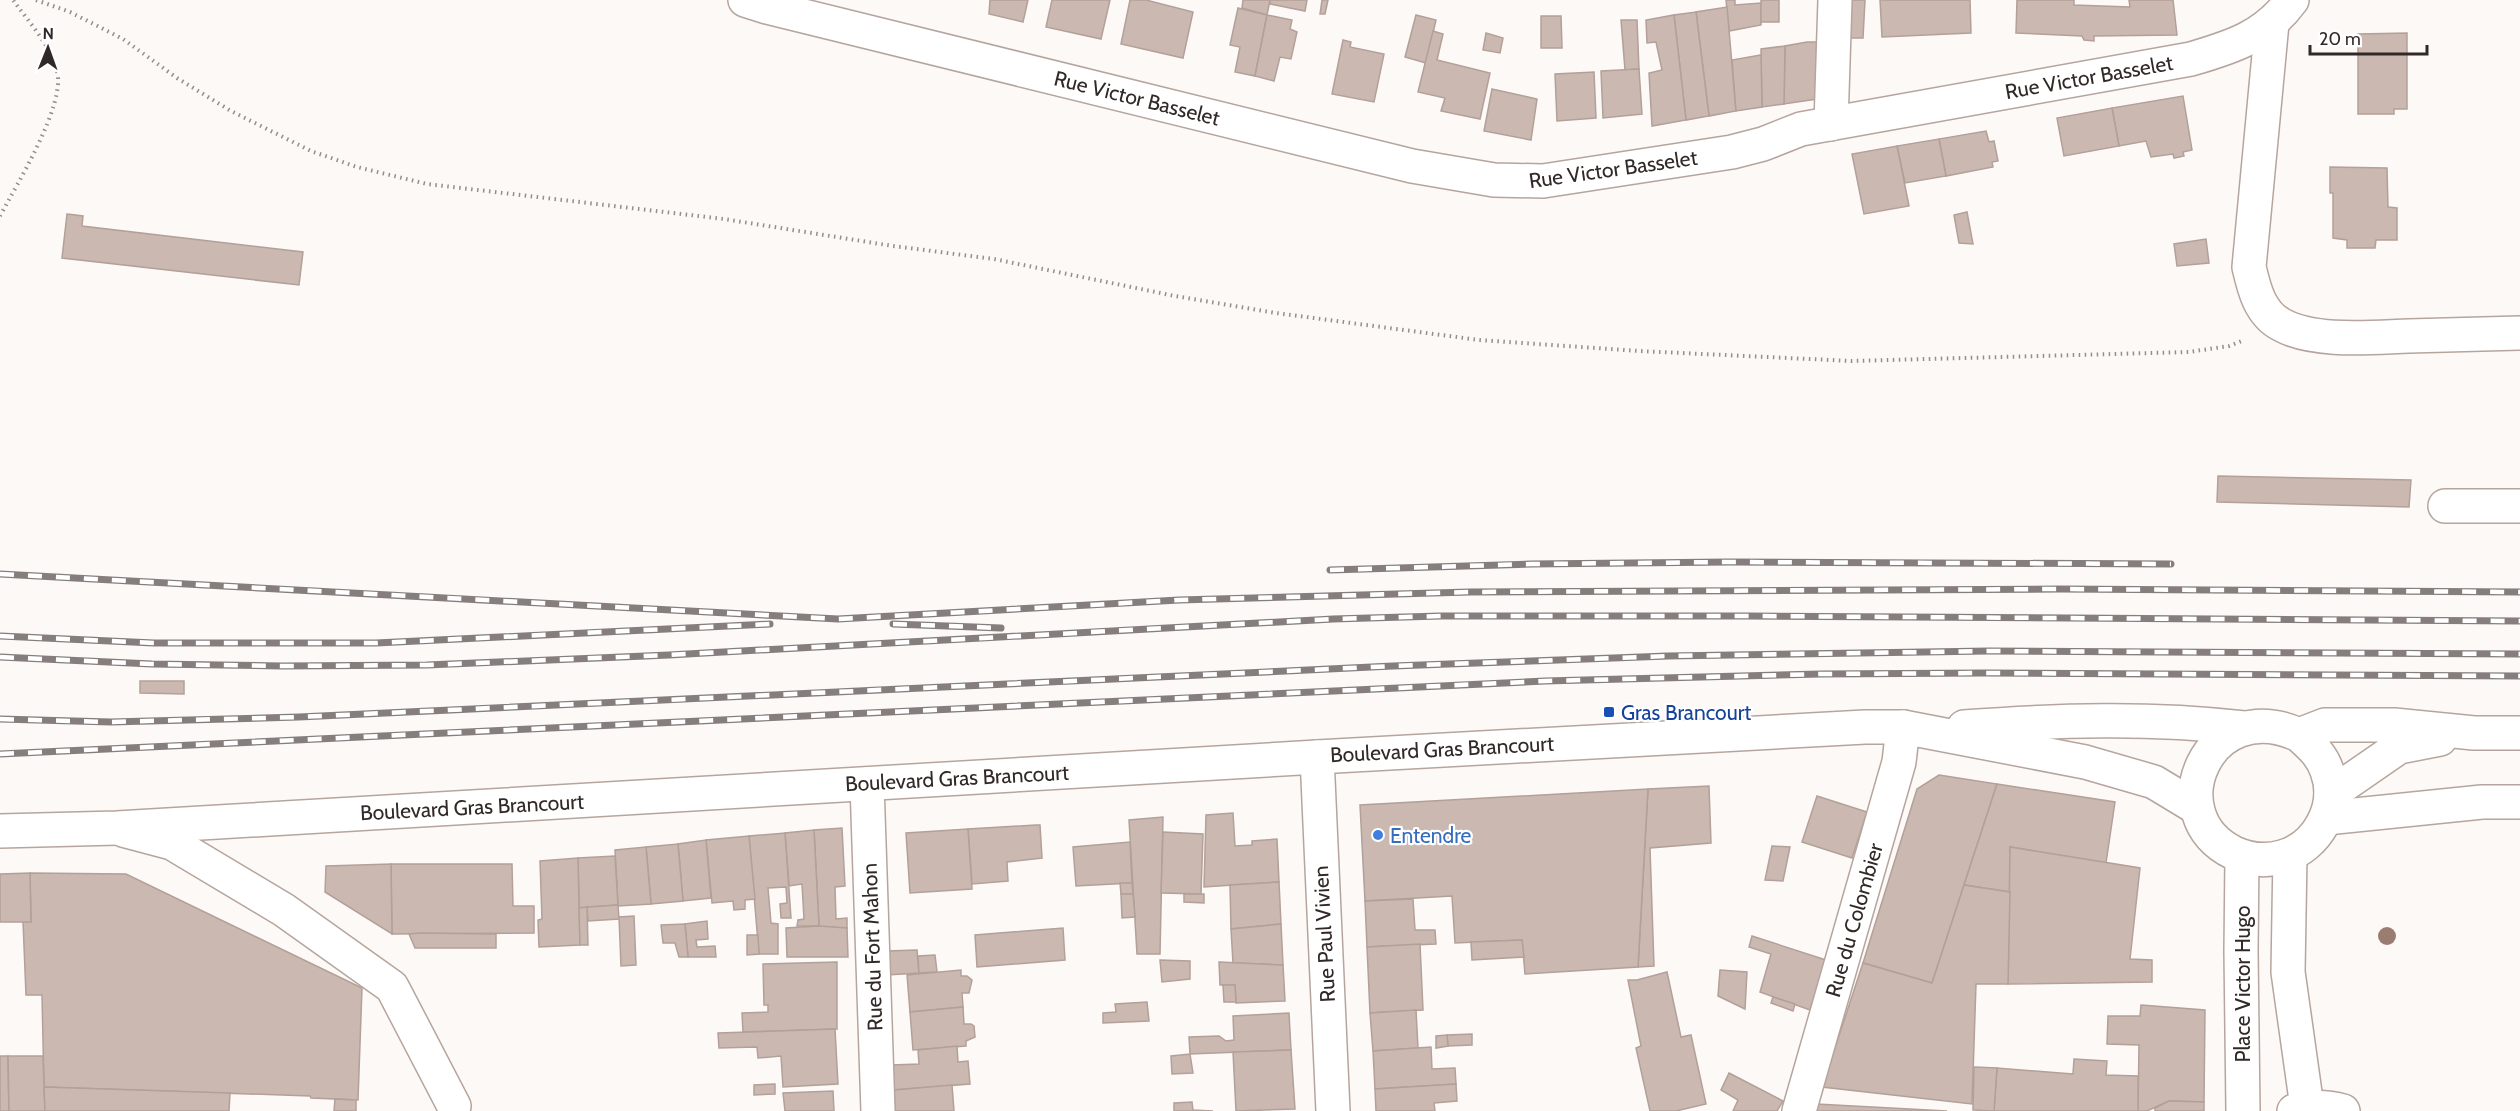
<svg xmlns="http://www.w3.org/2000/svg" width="2520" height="1111" font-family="Cabin,sans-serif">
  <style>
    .building { fill: #cab8b1; stroke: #b2a099; stroke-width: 1.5 }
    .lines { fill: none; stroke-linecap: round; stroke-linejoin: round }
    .minor-casing { stroke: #b6a59d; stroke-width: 36 }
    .major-casing { stroke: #b6a59d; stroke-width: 36 }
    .path { stroke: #938d8b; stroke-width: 4; stroke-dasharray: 1.5 4.5; stroke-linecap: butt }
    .minor { stroke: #fff; stroke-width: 33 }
    .major { stroke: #fff; stroke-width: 33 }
    .rail-casing { stroke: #857e7c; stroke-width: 7 }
    .rail { stroke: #fff; stroke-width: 4.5; stroke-dasharray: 14; stroke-linecap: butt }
    .tree { fill: #9a7d70 }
    .transit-dot { fill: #1a4fb4; stroke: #fff; stroke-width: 2 }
    .shop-dot { fill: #3f7fe0; stroke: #fff; stroke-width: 2 }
    .labels { text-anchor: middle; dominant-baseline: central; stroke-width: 4.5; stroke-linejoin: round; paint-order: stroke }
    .street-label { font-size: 21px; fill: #312927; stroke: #fff }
    .transit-label { font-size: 21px; fill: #164399; stroke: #fff; text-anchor: start }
    .shop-label { font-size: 21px; fill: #366cbe; stroke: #fff; text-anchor: start }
  </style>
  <rect width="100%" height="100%" fill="#fdf9f7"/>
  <g class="building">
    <polygon points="990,0 1028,0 1023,22 989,14"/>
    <polygon points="1052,0 1110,0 1101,39 1046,27"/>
    <polygon points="1130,0 1146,0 1193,12 1183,58 1121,44"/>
    <polygon points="1243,0 1270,0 1267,15 1242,8"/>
    <polygon points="1270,0 1307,0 1305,11 1270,4"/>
    <polygon points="1322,0 1328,0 1325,14 1320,14"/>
    <polygon points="1726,0 1735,0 1735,5 1761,3 1761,25 1729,31"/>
    <rect x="1761" y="0" width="18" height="22"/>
    <polygon points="1844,0 1865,0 1863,38 1842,38"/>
    <polygon points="1880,0 1970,0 1971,33 1882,37"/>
    <polygon points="2017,0 2074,0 2074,5 2130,7 2129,0 2173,0 2177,35 2094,36 2094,41 2084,40 2082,36 2016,33"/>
    <polygon points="1727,7 1736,111 1709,116 1696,12"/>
    <polygon points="1238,8 1267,15 1255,76 1235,72 1240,47 1230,45"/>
    <polygon points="1696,12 1709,116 1686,120 1674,15"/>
    <polygon points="1267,15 1292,20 1290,29 1297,32 1291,59 1280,57 1274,81 1255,76"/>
    <polygon points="1416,15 1436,20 1426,63 1405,57"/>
    <polygon points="1674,15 1686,120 1652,126 1649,73 1662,70 1656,42 1647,43 1646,20"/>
    <polygon points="1541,16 1561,16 1562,48 1541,48"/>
    <polygon points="1621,20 1637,20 1639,69 1625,70"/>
    <polygon points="1433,31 1443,34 1437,60 1490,73 1480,119 1441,111 1445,98 1418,92"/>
    <polygon points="1486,33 1503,38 1500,53 1483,50"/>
    <polygon points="2407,33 2407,109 2394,109 2394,114 2358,114 2358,34"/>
    <polygon points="1343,40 1351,42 1350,47 1384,54 1374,102 1332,94"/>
    <polygon points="1807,42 1818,42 1817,99 1784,104 1785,46"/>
    <polygon points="1785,46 1784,104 1762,107 1761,49"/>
    <polygon points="1761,55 1762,107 1736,111 1732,60"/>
    <polygon points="1639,69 1642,114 1603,118 1601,71"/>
    <polygon points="1594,72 1596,118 1557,121 1555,74"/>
    <polygon points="1492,89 1537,99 1531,140 1484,131"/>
    <polygon points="2183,96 2192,150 2183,152 2184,156 2174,158 2173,154 2151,157 2146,141 2119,146 2112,108"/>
    <polygon points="2112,108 2119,146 2064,156 2057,118"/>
    <polygon points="1986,131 1989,142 1994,141 1998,161 1992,162 1993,167 1946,176 1939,139"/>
    <polygon points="1939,139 1946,176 1905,183 1897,146"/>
    <polygon points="1897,146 1909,206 1864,214 1852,154"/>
    <polygon points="2330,167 2387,168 2388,207 2397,208 2397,240 2376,240 2375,248 2347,248 2347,240 2333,238 2333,193 2330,193"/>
    <polygon points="1967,212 1973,244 1959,243 1954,215"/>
    <polygon points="67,214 83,216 82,226 303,252 299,285 62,258"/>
    <polygon points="2206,239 2209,263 2177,266 2174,244"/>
    <polygon points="2218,476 2411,480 2409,507 2217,502"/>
    <polygon points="140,681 184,681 184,694 140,693"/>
    <polygon points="1939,775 1997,784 1932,983 1863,963 1917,789"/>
    <polygon points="1997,784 2115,802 2106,863 2010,847 2010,892 1964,885"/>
    <polygon points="1709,786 1711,843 1650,848 1654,966 1638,967 1648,789"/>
    <polygon points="1648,789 1638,967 1525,974 1522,940 1455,943 1452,896 1365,901 1360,805"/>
    <polygon points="1817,796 1867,812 1852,858 1802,842"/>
    <polygon points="1233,813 1235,846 1252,845 1252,841 1277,839 1279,882 1204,887 1206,815"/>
    <polygon points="1163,817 1160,954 1137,954 1129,820"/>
    <polygon points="1036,825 1040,825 1042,858 1007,862 1008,881 972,884 968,829"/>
    <polygon points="842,828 845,886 835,887 836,919 847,918 847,928 819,927 814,830"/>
    <polygon points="968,829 972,889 910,893 906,833"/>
    <polygon points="814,830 819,926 797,926 798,920 804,919 802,884 789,886 785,833"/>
    <polygon points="1163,832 1203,834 1201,894 1161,893"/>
    <polygon points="785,833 791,918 781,918 780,904 787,903 786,887 768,888 771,923 778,924 778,954 759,954 749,836"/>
    <polygon points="749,836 755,899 745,900 745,909 734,910 733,901 712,903 706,840"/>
    <polygon points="706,840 711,898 683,901 678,844"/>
    <polygon points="1130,842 1132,883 1076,886 1073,847"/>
    <polygon points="678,844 683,901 651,904 646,847"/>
    <polygon points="1772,846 1790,847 1783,881 1765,880"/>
    <polygon points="646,847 651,904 618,906 615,850"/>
    <polygon points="2010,847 2140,868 2130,959 2152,960 2152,982 2008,984"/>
    <polygon points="615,856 618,905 579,908 578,858"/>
    <polygon points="578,858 580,945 539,947 538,920 542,919 540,861"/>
    <polygon points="391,864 512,864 513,906 534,906 534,933 392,934"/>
    <polygon points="391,864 392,934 325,892 326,866"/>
    <polygon points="30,873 126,874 362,988 358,1100 311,1098 310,1096 44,1087 42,995 26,995 23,921 31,922"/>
    <polygon points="30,873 31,922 0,922 0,874"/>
    <polygon points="1279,882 1281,924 1231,929 1230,885"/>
    <polygon points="1120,883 1132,883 1133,894 1121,894"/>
    <polygon points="1964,885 2010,892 2008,984 1976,984 1972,1104 1822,1087 1863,963 1932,983"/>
    <polygon points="1121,894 1133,894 1135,917 1122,918"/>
    <polygon points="1184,894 1204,894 1204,903 1184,902"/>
    <polygon points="1413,899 1415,930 1435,930 1436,944 1367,947 1365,901"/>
    <polygon points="618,905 619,919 588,921 587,907"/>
    <polygon points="587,907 588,945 580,945 579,908"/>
    <polygon points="634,916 636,965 621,966 619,917"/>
    <polygon points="707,921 708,939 696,940 697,947 715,946 716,957 688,957 685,924"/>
    <polygon points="685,924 688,957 679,957 675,943 663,943 661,925"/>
    <polygon points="1281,924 1283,965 1233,963 1231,929"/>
    <polygon points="819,926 847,928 848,957 787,957 786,928"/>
    <polygon points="1063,928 1065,960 977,967 975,935"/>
    <polygon points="420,933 496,934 496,948 415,948 409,934"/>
    <polygon points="747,935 758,935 759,954 747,955"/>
    <polygon points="1752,936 1826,960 1810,1010 1760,992 1771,954 1749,947"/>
    <polygon points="1522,940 1524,957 1472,960 1471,942"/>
    <polygon points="1420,944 1423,1010 1370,1013 1367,947"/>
    <polygon points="917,950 919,973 887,975 886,951"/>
    <polygon points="935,955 937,972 919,973 918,956"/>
    <polygon points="1160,960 1190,961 1190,979 1162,982"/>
    <polygon points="837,962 837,1029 743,1032 742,1013 768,1012 768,1005 764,1005 763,964"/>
    <polygon points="1219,962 1283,965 1285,1001 1236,1003 1235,985 1220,985"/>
    <polygon points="961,970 961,976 967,976 972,980 969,993 962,993 963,1007 910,1012 907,975"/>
    <polygon points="1720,970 1747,972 1745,1009 1718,996"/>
    <polygon points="1667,972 1681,1037 1691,1035 1706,1104 1676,1111 1650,1111 1636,1048 1641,1046 1628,980 1637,980"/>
    <polygon points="1223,985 1235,985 1236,1002 1224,1002"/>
    <polygon points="1773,997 1795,1004 1793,1011 1771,1003"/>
    <polygon points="1147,1002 1149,1021 1103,1023 1103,1013 1116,1012 1115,1004"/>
    <polygon points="2141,1005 2205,1010 2204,1102 2169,1101 2147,1111 2138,1111 2139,1045 2107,1044 2108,1016 2140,1016"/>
    <polygon points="963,1007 964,1024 971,1024 974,1026 975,1037 966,1041 966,1046 913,1050 910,1012"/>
    <polygon points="1416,1010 1418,1048 1373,1051 1370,1013"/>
    <polygon points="1289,1013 1291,1050 1190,1054 1189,1037 1219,1036 1226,1041 1234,1040 1233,1016"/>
    <polygon points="835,1029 838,1084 783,1087 781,1056 758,1058 757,1047 719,1048 718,1033"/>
    <polygon points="1472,1034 1472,1045 1448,1046 1447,1035"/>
    <polygon points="1447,1035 1448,1046 1436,1048 1436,1036"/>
    <polygon points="957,1046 958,1062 968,1061 970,1084 894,1090 892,1065 919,1064 918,1050"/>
    <polygon points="1431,1047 1432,1069 1455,1068 1456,1084 1375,1089 1373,1051"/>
    <polygon points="1291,1050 1295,1109 1236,1111 1233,1052"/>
    <polygon points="1190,1054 1193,1073 1172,1074 1171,1056"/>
    <polygon points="0,1056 8,1056 9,1111 0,1111"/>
    <polygon points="8,1056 43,1056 45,1111 9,1111"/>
    <polygon points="2074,1059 2107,1061 2106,1075 2138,1076 2138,1111 1994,1111 1997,1068 2073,1074"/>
    <polygon points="1974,1067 1997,1068 1994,1111 1973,1110"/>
    <polygon points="1729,1073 1783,1101 1777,1111 1733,1111 1738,1100 1721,1090"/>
    <polygon points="775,1084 775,1094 754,1095 754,1085"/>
    <polygon points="1456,1084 1457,1101 1434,1103 1435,1111 1376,1111 1375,1089"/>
    <polygon points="952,1085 954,1111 895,1111 894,1090"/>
    <polygon points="44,1087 230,1093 229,1111 45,1111"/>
    <polygon points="833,1091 834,1111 785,1111 783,1093"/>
    <polygon points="335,1099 356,1100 356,1111 334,1111"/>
    <polygon points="2169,1101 2204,1102 2204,1111 2155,1111 2155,1108"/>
    <polygon points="1192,1102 1193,1110 1213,1111 1174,1111 1174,1103"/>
    <polygon points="1816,1104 1947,1111 1814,1111"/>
  </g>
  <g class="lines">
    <g class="minor-casing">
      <g id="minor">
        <path d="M745,0L767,7L1412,166L1494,180L1543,181L1732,152L1763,144L1801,129L2191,59C2232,47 2265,37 2292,0"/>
        <path d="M2272,23L2249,267C2254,289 2260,314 2282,325C2315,343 2373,337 2409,336C2446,335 2483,334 2520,333"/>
        <polyline points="1831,124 1835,0"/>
        <polyline points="2445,506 2520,506"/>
        <polyline points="1317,757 1333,1111"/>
        <polyline points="867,784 878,1111"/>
        <polyline points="2326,818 2482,802 2520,802"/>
        <polyline points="123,830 172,843 284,910 392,987 454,1106"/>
        <polyline points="1799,1111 1899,762 1903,727"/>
      </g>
    </g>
    <g class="major-casing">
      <g id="major">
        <path d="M1964,727C2057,720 2150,717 2244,728"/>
        <path d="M2299,735C2311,746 2322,755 2327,771C2340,806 2318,847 2282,857C2265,862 2250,860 2234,853C2156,815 2208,693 2299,735L2325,725H2394L2474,733H2520"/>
        <polyline points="2331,794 2399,747 2440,739"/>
        <polyline points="0,831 117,828 1317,757 1865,727 1903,727 2085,762 2154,782 2197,808"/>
        <polyline points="2290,855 2288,972 2307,1107"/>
        <polyline points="2242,857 2241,951 2243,1111"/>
        <path d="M2294,1111C2311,1106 2325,1106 2343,1111"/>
      </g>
    </g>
    <g class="path">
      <polyline points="36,0 70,12 123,39 177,78 231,111 311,151 357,167 427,184 724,219 893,246 994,259 1175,296 1276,313 1479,340 1639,351 1852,361 2189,352 2229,346 2244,340"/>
      <path d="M0,216C17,184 66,105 57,71C50,45 29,22 13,0"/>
    </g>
    <use href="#minor" class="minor"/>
    <use href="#major" class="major"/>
    <g class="rail-casing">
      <g id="rail">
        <polyline points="1330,570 1531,564 1729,562 2171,564"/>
        <polyline points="0,574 838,619 1179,600 1470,592 2060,589 2520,592"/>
        <polyline points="893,624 1001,628"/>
        <polyline points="0,636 154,643 376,643 770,624"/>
        <polyline points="0,657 152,664 282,666 427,665 669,655 1333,619 1441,616 1747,616 2520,621"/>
        <polyline points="0,719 111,722 299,717 1393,666 1668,656 1989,651 2520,654"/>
        <polyline points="0,754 1545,681 1821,674 1986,673 2520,676"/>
      </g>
    </g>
    <use href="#rail" class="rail"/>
  </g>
  <circle class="tree" cx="2387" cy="936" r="9"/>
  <rect class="transit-dot" x="1603" y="706" width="12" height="12" rx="3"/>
  <circle class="shop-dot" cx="1378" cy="835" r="6"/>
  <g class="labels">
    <g class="street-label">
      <text transform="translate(2089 77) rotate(-10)">Rue Victor Basselet</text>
      <text transform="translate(1137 98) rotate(14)">Rue Victor Basselet</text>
      <text transform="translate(1613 169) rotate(-8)">Rue Victor Basselet</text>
      <text transform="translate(1442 749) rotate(-3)">Boulevard Gras Brancourt</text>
      <text transform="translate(957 778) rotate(-3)">Boulevard Gras Brancourt</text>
      <text transform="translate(472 807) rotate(-3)">Boulevard Gras Brancourt</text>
      <text transform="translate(1854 920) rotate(-74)">Rue du Colombier</text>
      <text transform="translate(1324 934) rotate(-93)">Rue Paul Vivien</text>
      <text transform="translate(872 947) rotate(-92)">Rue du Fort Mahon</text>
      <text transform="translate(2242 984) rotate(-90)">Place Victor Hugo</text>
    </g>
    <g class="transit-label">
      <text x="1621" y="712">Gras Brancourt</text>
    </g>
    <g class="shop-label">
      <text x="1390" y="835">Entendre</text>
    </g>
  </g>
  <g transform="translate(48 48) rotate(1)" stroke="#ffffff" stroke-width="4.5" paint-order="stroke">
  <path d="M0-4.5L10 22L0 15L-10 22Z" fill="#312927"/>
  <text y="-9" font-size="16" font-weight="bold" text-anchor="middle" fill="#312927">N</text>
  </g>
  <path d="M2310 45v9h117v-9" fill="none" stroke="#312927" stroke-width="3"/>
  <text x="2319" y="45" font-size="18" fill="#312927" stroke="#ffffff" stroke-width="4.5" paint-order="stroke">20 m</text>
</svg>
